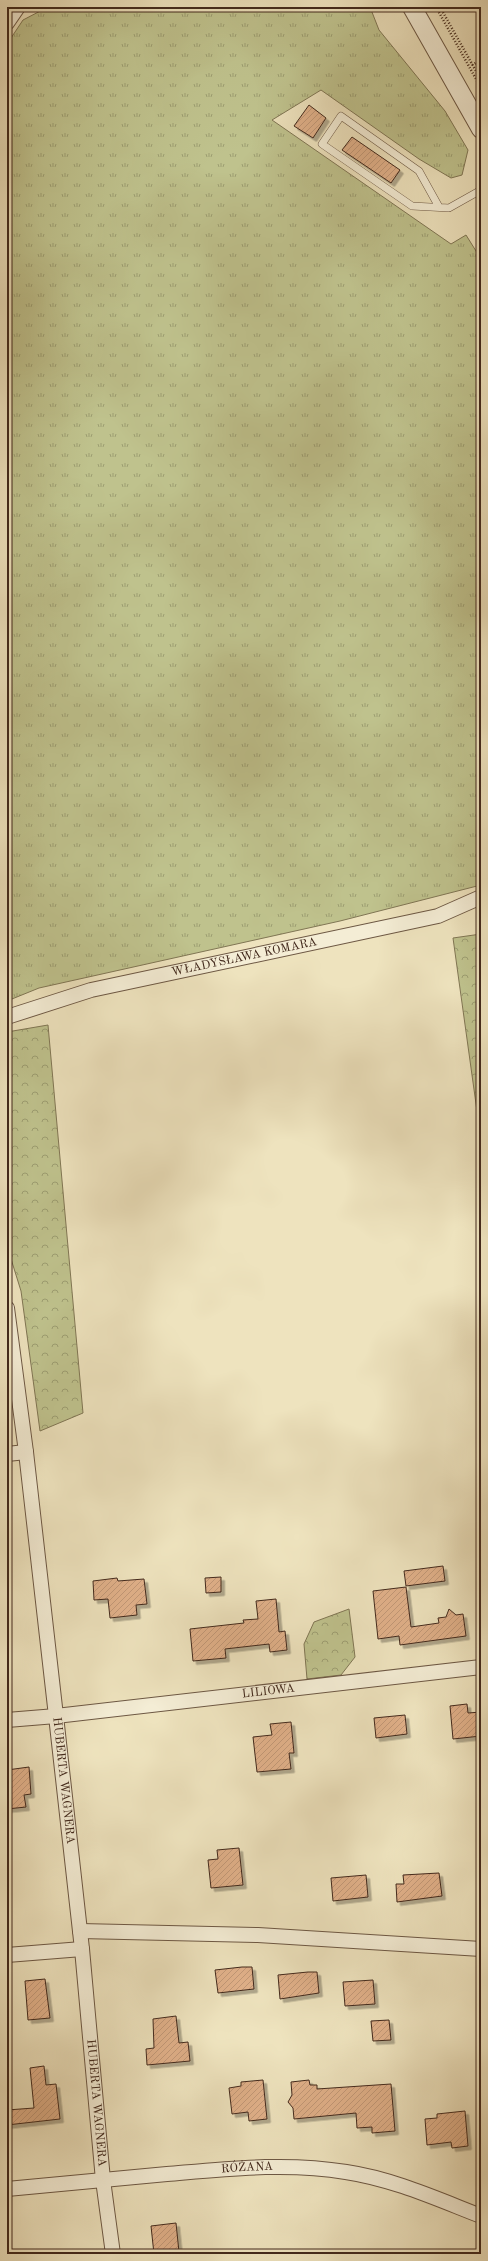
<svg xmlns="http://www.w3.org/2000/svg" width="488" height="2261" font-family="'Old Standard TT',serif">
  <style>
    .grass { fill: url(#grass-tufts); stroke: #807654 }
    .forest { fill: url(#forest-crowns); stroke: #807654 }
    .building { fill: url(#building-hatch); stroke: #42291c; filter: url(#shadow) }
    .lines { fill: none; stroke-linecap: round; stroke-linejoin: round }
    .service-casing { stroke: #6d5844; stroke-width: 8 }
    .minor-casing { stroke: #6d5844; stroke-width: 16 }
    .tertiary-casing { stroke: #6d5844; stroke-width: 20 }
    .path { stroke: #42291c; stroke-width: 2.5; stroke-dasharray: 1 2; stroke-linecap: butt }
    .service { stroke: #f4edd5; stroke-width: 7 }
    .minor { stroke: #f4edd5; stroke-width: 14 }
    .tertiary { stroke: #f4edd5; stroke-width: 18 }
    .labels { text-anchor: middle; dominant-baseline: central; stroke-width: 4; stroke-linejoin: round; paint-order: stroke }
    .street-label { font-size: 12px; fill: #42291c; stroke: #f4edd5 }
  </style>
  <defs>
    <pattern id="grass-tufts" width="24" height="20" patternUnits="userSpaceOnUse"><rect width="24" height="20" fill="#bfc28d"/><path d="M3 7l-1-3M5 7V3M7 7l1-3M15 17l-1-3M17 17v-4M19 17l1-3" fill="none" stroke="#9d9e72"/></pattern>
    <pattern id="forest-crowns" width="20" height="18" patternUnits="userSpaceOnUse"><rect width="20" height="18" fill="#bfc28d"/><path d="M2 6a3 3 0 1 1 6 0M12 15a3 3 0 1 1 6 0" fill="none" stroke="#9d9e72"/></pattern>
    <pattern id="building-hatch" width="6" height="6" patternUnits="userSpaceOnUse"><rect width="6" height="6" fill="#e0b089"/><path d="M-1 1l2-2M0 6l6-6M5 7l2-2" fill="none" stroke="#c19776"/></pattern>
    <filter id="shadow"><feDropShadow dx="3.5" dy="3.5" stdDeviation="0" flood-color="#0004"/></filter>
  </defs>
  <rect width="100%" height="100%" fill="#eee3be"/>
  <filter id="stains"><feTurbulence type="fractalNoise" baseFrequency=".005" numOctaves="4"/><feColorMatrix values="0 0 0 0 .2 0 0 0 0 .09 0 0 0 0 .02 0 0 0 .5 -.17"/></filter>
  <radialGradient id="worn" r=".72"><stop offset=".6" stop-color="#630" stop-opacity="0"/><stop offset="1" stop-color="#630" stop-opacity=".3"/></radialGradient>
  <polygon class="grass" points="48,7 370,7 379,30 445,111 468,150 462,175 451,178 419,159 321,90 272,120 451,244 466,235 481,259 481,885 340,921 39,988 7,1001 7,44 23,20"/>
  <g class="forest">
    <polygon points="481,934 481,1140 453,938"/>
    <polygon points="48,1025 83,1413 40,1431 21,1291 7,1246 7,1032"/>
    <polygon points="349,1609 355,1657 341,1675 307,1679 304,1644 314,1622"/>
  </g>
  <g class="building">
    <polygon points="309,105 326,118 313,138 294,126"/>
    <polygon points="352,137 400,170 391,183 342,150"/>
    <polygon points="443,1566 445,1581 406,1586 404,1571"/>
    <polygon points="221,1577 221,1592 206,1593 205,1578"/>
    <polygon points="117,1578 118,1581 144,1579 147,1604 136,1605 137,1615 110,1618 108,1599 94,1600 93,1581"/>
    <polygon points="406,1587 411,1627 439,1623 438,1618 446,1617 449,1609 456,1615 463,1614 466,1636 400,1645 399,1636 378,1639 373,1591"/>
    <polygon points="276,1599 279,1632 285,1631 287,1650 270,1652 269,1644 225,1649 226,1658 193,1661 190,1629 244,1623 243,1620 258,1619 256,1601"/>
    <polygon points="467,1704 468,1713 481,1712 481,1736 453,1739 450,1706"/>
    <polygon points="405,1715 407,1734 376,1738 374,1718"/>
    <polygon points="291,1722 294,1753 289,1753 291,1769 257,1772 253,1737 272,1735 270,1724"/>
    <polygon points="29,1767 31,1794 24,1795 26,1807 7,1809 7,1770"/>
    <polygon points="239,1848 243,1885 211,1888 208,1860 218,1859 217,1850"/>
    <polygon points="439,1873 442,1896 397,1902 396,1884 404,1884 403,1875"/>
    <polygon points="366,1875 368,1897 333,1901 331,1878"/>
    <polygon points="242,1967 252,1967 254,1989 218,1993 215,1970"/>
    <polygon points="308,1972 317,1972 319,1993 280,1999 278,1975"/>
    <polygon points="45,1979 50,2018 28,2020 25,1981"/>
    <polygon points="373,1980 375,2004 345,2006 343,1982"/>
    <polygon points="176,2016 179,2043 188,2042 190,2061 147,2065 146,2049 154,2048 153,2019"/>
    <polygon points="389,2020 391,2040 373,2041 371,2021"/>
    <polygon points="44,2066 46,2085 56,2084 60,2119 7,2125 7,2110 34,2108 30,2068"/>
    <polygon points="263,2080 267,2119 249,2121 248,2112 232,2114 229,2088 241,2086 241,2082"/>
    <polygon points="309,2080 310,2085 317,2085 317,2089 391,2084 395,2131 372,2133 372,2127 357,2128 356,2113 294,2119 293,2108 288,2102 292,2095 291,2082"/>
    <polygon points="465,2111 468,2146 452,2148 451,2142 427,2145 425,2119 437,2118 437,2114"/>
    <polygon points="176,2223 179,2252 154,2254 151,2226"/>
  </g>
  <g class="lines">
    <g class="service-casing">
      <polyline id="service" points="439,207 419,171 341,116 322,144 412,206 449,208 481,190"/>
    </g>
    <g class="minor-casing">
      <g id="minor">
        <polyline points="7,23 18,7"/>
        <path id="s1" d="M7,1017L91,990L438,916L481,897"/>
        <path id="s2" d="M7,1308L26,1452L56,1716L82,1949L103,2180L113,2254"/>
        <polyline points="7,1454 26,1452"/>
        <path id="s3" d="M7,1720L56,1716L481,1667"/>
        <polyline points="80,1931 258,1935 481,1949"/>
        <polyline points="7,1955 82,1949"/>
        <path id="s4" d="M7,2189C60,2184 114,2179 167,2174C226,2169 287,2162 346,2172C393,2179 437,2199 481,2216"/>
      </g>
    </g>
    <g class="tertiary-casing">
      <polyline id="tertiary" points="412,7 481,129"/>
    </g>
    <g class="path">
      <polyline points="436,7 481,88"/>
      <polyline points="440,7 481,80"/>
      <polyline points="472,65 481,60"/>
    </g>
    <use href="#service" class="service"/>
    <use href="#minor" class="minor"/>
    <use href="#tertiary" class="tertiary"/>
  </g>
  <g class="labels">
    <g class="street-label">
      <text stroke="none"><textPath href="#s1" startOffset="245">WŁADYSŁAWA KOMARA</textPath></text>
      <text stroke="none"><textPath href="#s3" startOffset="263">LILIOWA</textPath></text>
      <text stroke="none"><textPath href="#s2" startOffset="476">HUBERTA WAGNERA</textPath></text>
      <text stroke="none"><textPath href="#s2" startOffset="800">HUBERTA WAGNERA</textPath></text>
      <text stroke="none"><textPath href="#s4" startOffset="241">RÓŻANA</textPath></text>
    </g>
  </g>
  <rect width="488" height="2261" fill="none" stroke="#eee3be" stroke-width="24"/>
  <rect x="8" y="8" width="472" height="2245" fill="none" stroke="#42291c" stroke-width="2"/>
  <rect x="12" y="12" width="464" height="2237" fill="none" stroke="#42291c"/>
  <rect width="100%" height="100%" filter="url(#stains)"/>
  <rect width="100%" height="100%" fill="url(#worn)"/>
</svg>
